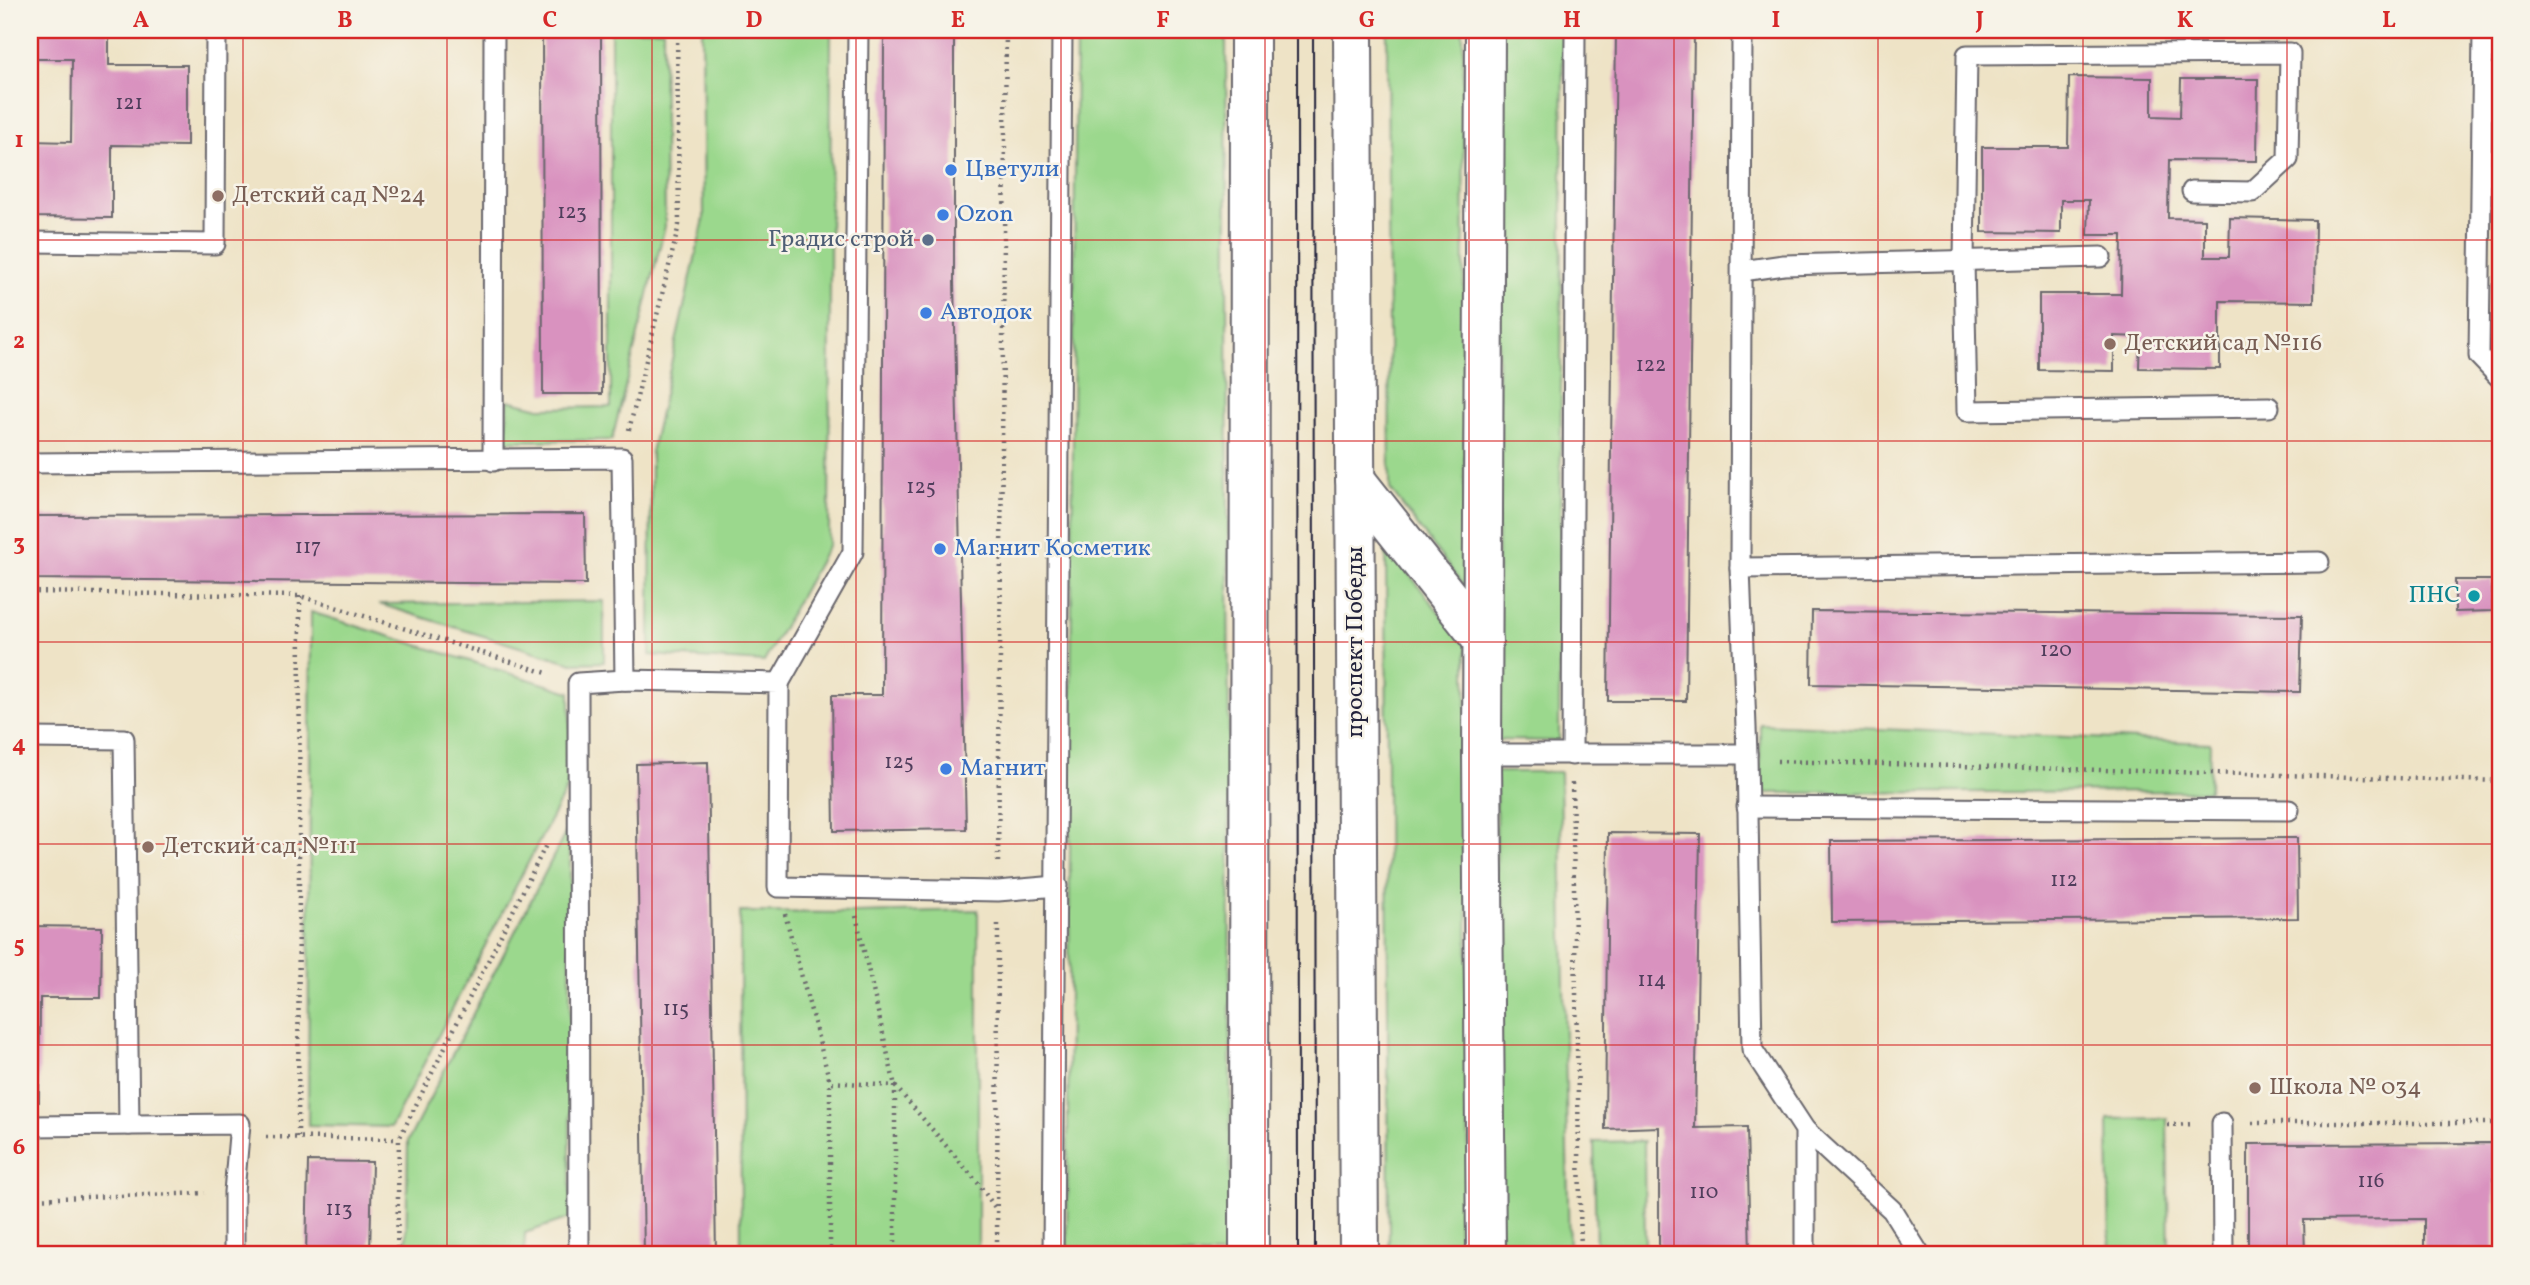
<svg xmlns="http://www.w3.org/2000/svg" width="2530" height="1285" font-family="Vollkorn,serif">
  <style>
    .green { fill: #9bd88d; stroke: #5e7d64; stroke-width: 2 }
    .building { fill: #d992bf }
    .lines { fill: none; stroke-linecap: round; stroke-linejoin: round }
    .service-casing { stroke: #69666c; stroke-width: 23 }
    .minor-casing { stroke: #69666c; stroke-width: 42 }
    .primary-casing { stroke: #69666c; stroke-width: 42 }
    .path { stroke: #69666c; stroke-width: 4.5; stroke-dasharray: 2 5; stroke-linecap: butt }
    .service { stroke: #fff; stroke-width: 19 }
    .minor { stroke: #fff; stroke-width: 38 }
    .primary { stroke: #fff; stroke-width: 38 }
    .tram { stroke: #22223b; stroke-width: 2 }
    .grid { fill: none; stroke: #d62828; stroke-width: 2; stroke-opacity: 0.55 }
    .shop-dot { fill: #3f7fe0; stroke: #f7f3e8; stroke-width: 2.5 }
    .education-dot { fill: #8d6e63; stroke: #f7f3e8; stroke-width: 2.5 }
    .service-dot { fill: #5c6f8a; stroke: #f7f3e8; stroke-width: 2.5 }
    .culture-dot { fill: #0f9aa8; stroke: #f7f3e8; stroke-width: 2.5 }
    .labels { text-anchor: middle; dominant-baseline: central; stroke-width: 5; stroke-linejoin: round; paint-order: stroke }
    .number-label { font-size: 21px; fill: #503e5c }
    .shop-label { font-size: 24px; fill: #366cbe; stroke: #f7f3e8; text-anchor: start }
    .education-label { font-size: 24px; fill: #785e54; stroke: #f7f3e8; text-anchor: start }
    .service-label { font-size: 24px; fill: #4e5e75; stroke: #f7f3e8; text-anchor: end }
    .culture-label { font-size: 24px; fill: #0d838f; stroke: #f7f3e8; text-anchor: end }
    .street-label { font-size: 24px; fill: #22223b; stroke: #f7f3e8 }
    .neatline { fill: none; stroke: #d62828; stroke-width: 2.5 }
    .grid-label { font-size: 23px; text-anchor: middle; font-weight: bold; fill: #d62828 }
  </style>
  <rect width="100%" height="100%" fill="#f7f3e8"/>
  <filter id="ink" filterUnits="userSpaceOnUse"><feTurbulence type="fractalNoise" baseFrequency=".0143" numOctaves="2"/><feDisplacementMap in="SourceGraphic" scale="14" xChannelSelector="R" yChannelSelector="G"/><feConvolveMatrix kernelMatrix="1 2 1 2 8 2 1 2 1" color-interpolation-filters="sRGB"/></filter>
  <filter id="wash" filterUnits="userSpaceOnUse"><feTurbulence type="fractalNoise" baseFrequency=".00686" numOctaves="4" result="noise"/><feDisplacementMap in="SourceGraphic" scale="28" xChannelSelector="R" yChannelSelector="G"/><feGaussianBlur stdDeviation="1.57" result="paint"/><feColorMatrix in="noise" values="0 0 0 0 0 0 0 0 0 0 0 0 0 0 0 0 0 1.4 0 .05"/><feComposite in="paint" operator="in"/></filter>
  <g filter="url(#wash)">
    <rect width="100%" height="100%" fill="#eee3c6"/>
    <g class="green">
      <polygon points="611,30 663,30 665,226 612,440 506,441 508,400 540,408 611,407"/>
      <polygon points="702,30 831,30 829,544 764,662 650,655 651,452 704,219"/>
      <polygon points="1076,30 1226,30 1231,1255 1067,1255"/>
      <polygon points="1387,30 1463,30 1465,588 1390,489"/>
      <polygon points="1499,30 1563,30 1559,741 1497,740"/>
      <polygon points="1386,545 1466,646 1469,1255 1389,1255"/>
      <polygon points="604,601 604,662 572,663 379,604"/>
      <polygon points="311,612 570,692 571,780 391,1127 308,1125"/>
      <polygon points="1760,724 2210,743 2209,791 1760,793"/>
      <polygon points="1496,772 1560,772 1569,1255 1499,1255"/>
      <polygon points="570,824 570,1218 525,1233 524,1255 406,1255 408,1141"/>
      <polygon points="978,910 978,1255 741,1255 740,912 855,913"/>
      <polygon points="2167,1118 2169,1255 2110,1255 2108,1119"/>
      <polygon points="1644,1141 1645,1255 1596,1255 1594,1142"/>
    </g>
    <g id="blocks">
      <g class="building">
        <polygon points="30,30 109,30 109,65 187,65 187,146 112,145 112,218 30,217 30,141 71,142 72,59 30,59"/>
        <polygon points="542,30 601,30 602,394 543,394"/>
        <polygon points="884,30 954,30 954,282 966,829 834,831 832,695 882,695"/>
        <polygon points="1616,30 1694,30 1686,701 1608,701"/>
        <polygon points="2069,77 2152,78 2152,116 2180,117 2181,79 2258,79 2257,161 2169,160 2168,218 2205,219 2205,257 2229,257 2230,218 2315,220 2314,302 2220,301 2220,369 2139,368 2140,337 2114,336 2114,371 2039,370 2039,294 2121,294 2122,235 2088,235 2089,200 2061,200 2061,233 1982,232 1982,147 2068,147"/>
        <polygon points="585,514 586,584 30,579 30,516"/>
        <polygon points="2455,580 2492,580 2493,611 2455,612"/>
        <polygon points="1812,611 2302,615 2300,692 1811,684"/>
        <polygon points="708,762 716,1255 644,1255 636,764"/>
        <polygon points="1608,833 1700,834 1695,1128 1747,1127 1750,1255 1659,1255 1659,1127 1605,1129"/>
        <polygon points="2297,838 2298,918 1832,922 1831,841"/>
        <polygon points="30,926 102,927 101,998 40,998 39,1102 30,1102"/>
        <polygon points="2494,1143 2494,1255 2424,1255 2424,1219 2304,1220 2305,1255 2248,1255 2248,1144"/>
        <polygon points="308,1161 372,1162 370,1255 306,1255"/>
      </g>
    </g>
  </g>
  <g filter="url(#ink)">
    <use href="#blocks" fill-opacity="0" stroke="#69666c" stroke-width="2"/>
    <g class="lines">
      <g class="service-casing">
        <g id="service">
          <polyline points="2483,30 2479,356 2500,378"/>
          <polyline points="2192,191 2252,192 2288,159 2290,53 1967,55 1964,260 1967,411 2269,407"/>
          <polyline points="30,242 215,244 216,30"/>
          <polyline points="1742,271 1784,265 2101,257"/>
          <polyline points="493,461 494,30"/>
          <polyline points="30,463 622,458 625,680"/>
          <polyline points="1740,568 2319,562"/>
          <polyline points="779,683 853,552 858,30"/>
          <polyline points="30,738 124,739 129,1125"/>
          <polyline points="1482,754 1747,754 1740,568 1742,30"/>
          <polyline points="1747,754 1752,1049 1805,1130 1805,1255"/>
          <polyline points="1572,755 1575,30"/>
          <polyline points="1747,807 2289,810"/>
          <polyline points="2222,1123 2223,1255"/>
          <polyline points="30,1126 240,1124 234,1192 234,1255"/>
          <polyline points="1805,1130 1892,1210 1920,1255"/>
          <polyline points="579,1255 578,683 625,680 779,683 778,887 998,891 1057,886"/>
          <polyline points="1053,1255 1062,30"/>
        </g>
      </g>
      <g class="minor-casing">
        <g id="minor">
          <polyline points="1485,30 1482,754 1486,1255"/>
          <polyline points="1355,479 1483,641"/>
        </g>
      </g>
      <g class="primary-casing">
        <g id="primary">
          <polyline points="1353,30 1359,1255"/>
          <polyline points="1249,1255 1250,30"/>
        </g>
      </g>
      <g class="path">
        <polyline points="629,430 679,225 677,30"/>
        <polyline points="30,592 300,596 550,674"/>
        <polyline points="1777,761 2500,781"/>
        <polyline points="1572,783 1581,1255"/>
        <polyline points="998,862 1006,30"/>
        <polyline points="785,914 830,1082"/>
        <polyline points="856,916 895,1086 978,1183 996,1209"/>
        <polyline points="2252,1123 2500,1123"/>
        <polyline points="2167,1125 2194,1124"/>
        <polyline points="266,1137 399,1139"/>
        <polyline points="298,1137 300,596"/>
        <polyline points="30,1199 205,1193"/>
        <polyline points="397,1255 399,1139 547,843"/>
        <polyline points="830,1255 830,1082 895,1086 895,1255"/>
        <polyline points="997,1255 998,920"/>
      </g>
      <use href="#service" class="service"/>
      <use href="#minor" class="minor"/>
      <use href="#primary" class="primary"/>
      <g class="tram">
        <polyline points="1297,30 1298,1255"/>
        <polyline points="1313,30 1315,1255"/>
      </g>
    </g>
  </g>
  <path class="grid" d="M243,30V1255M447,30V1255M652,30V1255M856,30V1255M1061,30V1255M1265,30V1255M1469,30V1255M1674,30V1255M1878,30V1255M2083,30V1255M2287,30V1255M30,240H2500M30,441H2500M30,642H2500M30,844H2500M30,1045H2500"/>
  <g class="shop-dot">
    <circle cx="951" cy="170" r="7"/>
    <circle cx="943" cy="215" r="7"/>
    <circle cx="926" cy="313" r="7"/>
    <circle cx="940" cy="549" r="7"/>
    <circle cx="946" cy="769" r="7"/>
  </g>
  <g class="education-dot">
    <circle cx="218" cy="196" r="7"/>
    <circle cx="2110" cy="344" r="7"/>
    <circle cx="148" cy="847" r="7"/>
    <circle cx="2255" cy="1088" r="7"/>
  </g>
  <circle class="service-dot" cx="928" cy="240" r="7"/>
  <circle class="culture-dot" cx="2474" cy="596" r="7"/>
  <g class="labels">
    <g class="number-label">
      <text x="129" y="103">121</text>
      <text x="572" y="212">123</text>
      <text x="1651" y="365">122</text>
      <text x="921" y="487">125</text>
      <text x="308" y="547">117</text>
      <text x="2056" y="650">120</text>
      <text x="899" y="762">125</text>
      <text x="2064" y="880">112</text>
      <text x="1652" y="980">114</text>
      <text x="676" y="1009">115</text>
      <text x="2371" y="1181">116</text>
      <text x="1704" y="1192">110</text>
      <text x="339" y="1209">113</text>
    </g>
    <g class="shop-label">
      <text x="965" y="170">Цветули</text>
      <text x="957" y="215">Ozon</text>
      <text x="940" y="313">Автодок</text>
      <text x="954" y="549">Магнит Косметик</text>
      <text x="960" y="769">Магнит</text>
    </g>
    <g class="education-label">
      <text x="232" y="196">Детский сад №24</text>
      <text x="2124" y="344">Детский сад №116</text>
      <text x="162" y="847">Детский сад №111</text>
      <text x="2269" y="1088">Школа № 034</text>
    </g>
    <g class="service-label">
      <text x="914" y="240">Градис строй</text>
    </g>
    <g class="culture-label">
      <text x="2460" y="596">ПНС</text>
    </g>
    <g class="street-label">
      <text transform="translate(1356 642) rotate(-90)">проспект Победы</text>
    </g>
  </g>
  <rect width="2530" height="1285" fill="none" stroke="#f7f3e8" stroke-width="77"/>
  <rect x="38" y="38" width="2454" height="1208" class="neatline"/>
  <g class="grid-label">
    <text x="141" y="27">A</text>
    <text x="345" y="27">B</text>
    <text x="550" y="27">C</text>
    <text x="754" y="27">D</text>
    <text x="958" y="27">E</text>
    <text x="1163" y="27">F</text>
    <text x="1367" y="27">G</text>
    <text x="1572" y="27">H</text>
    <text x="1776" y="27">I</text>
    <text x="1980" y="27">J</text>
    <text x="2185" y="27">K</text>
    <text x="2389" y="27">L</text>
    <text x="19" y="147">1</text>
    <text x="19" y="348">2</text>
    <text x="19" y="550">3</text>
    <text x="19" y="751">4</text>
    <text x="19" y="952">5</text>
    <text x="19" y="1154">6</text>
  </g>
</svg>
